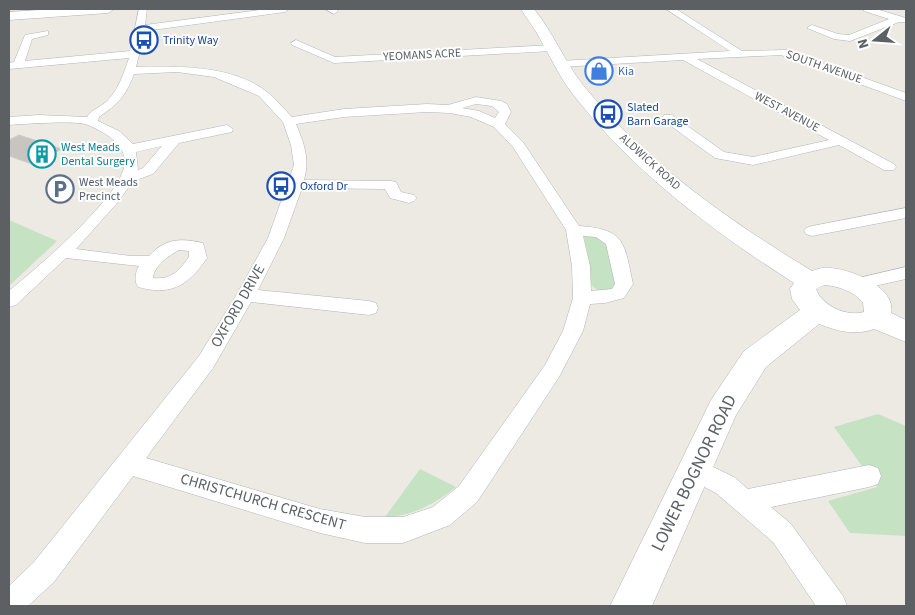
<svg xmlns="http://www.w3.org/2000/svg" width="915" height="615" font-family="'Source Sans 3',sans-serif">
  <style>
    .green { fill: #c5e2c2 }
    .building { fill: #c8c5c0; stroke: #d1cbc3 }
    .lines { fill: none; stroke-linecap: round; stroke-linejoin: round }
    .street-casing { stroke: #b1b4b8; stroke-width: 1 }
    .secondary-casing { stroke: #b0b4b7; stroke-width: 1 }
    .street { fill: #fff; fill-rule: evenodd }
    .secondary { fill: #fff; fill-rule: evenodd }
    .labels { text-anchor: middle; dominant-baseline: central; stroke-width: 4; stroke-linejoin: round; paint-order: stroke }
    .far-transit-label { font-size: 12px; fill: #164399; stroke: #fff; text-anchor: start }
    .far-street-label { font-size: 12px; fill: #5c6063; stroke: #fff }
    .far-shop-label { font-size: 12px; fill: #366cbe; stroke: #fff; text-anchor: start }
    .far-culture-label { font-size: 12px; fill: #0d838f; stroke: #fff; text-anchor: start }
    .far-service-label { font-size: 12px; fill: #4e5e75; stroke: #fff; text-anchor: start }
    .street-label { font-size: 15px; fill: #5c6063; stroke: #fff }
    .near-street-label { font-size: 18px; fill: #5c6063; stroke: #fff }
  </style>
  <rect width="100%" height="100%" fill="#edeae4"/>
  <g class="green">
    <polygon points="9,220 57,241 9,286"/>
    <path d="M588,234L608,241L617,285C607,294 595,294 589,280L583,237Z"/>
    <polygon points="878,414 906,426 906,536 850,533 828,501 877,487 834,427"/>
    <path d="M420,469L456,487C436,503 411,517 385,517Z"/>
  </g>
  <polygon class="building" points="19,135 62,149 32,164 9,156 9,140"/>
  <g class="lines">
    <g class="street-casing">
      <g id="street">
        <path d="M139,9H147L145,25L267,9H289L285,12L145,31L136,67C178,66 233,65 267,92C276,99 284,109 292,117L344,109L427,104L448,105L476,97L501,101L507,104L511,112L505,124L523,142L579,226C626,229 624,243 633,284L624,298L605,303L590,304L583,331L559,377L477,502L450,525L403,543H365L320,533L133,476L54,582L28,606H9V586L34,562L199,356L237,294L268,238L294,165L291,145L283,122L259,96L214,77L177,72L134,74C126,96 118,104 99,117L98,121L119,131L133,144L227,125L233,129L232,132L179,143L153,174L133,181L118,202L76,249L131,256H149C165,238 181,238 203,243L207,258C188,286 171,296 138,287C134,281 135,273 139,266L66,258L16,305L9,307V291C38,267 111,205 123,171C132,147 106,133 88,125C78,120 23,124 9,125V117L39,115L87,117C91,109 102,107 108,100C119,89 124,72 129,58L9,69V63L14,62L25,35L48,31V35L32,39L25,61L130,51ZM476,104L492,106L499,112L495,118L479,111L462,108ZM427,112L450,113L471,117L494,127L513,147L566,230L572,266L573,298L563,331L545,365L459,486L433,507L403,517H365L320,509L146,458L213,368L251,302L369,315L376,313L378,308L376,303L369,301L258,290L284,238L302,188L385,189L390,198L409,203L414,201L417,198L414,195L401,192L396,182L391,181L304,180C310,158 304,144 296,124L344,117ZM162,146L143,168L138,170L136,152ZM583,236L596,237L606,244L615,284L612,289L591,291L590,266ZM179,250L189,251V257C179,271 171,280 153,278C154,266 168,256 179,250Z"/>
        <polygon points="325,9 336,9 338,11 334,14"/>
        <polygon points="666,9 676,9 742,51 786,50 906,93 906,101 781,55 697,59 894,164 896,167 894,170 884,170 839,145 753,165 715,158 664,121 662,118 664,115 672,115 724,152 753,157 829,140 683,60 560,67 555,64 560,61 730,51"/>
        <polygon points="863,9 876,9 906,18 906,22 899,22 850,41 834,39 807,28 812,25 838,34 849,35 889,19 864,11"/>
        <polygon points="296,40 335,57 551,45 556,48 551,51 334,63 292,45 291,43"/>
        <polygon points="906,208 906,218 812,236 806,234 804,231 806,228 812,226"/>
        <polygon points="906,267 906,279 856,290 850,288 847,284 850,280"/>
        <polygon points="694,458 734,477 748,489 869,465 878,468 881,476 878,484 869,487 771,507 791,524 843,596 847,606 816,606 773,542 716,493 685,477 682,469 685,461"/>
      </g>
    </g>
    <g class="secondary-casing">
      <g id="secondary">
        <polygon points="56,9 114,9 108,13 9,20 9,12"/>
        <path d="M521,9H534C553,32 564,61 583,85C645,162 728,220 812,271C815,270 820,268 823,268C845,266 897,286 891,313L906,320V342L874,329C854,336 838,331 819,324L766,367L736,415L652,606H610L711,400L744,351L800,310L792,299L790,289L794,283C711,230 632,171 572,93C559,76 550,56 539,37C534,27 526,18 521,9ZM824,285C838,286 854,291 863,303L864,312C847,317 822,306 816,289Z"/>
      </g>
    </g>
    <use href="#street" class="street"/>
    <use href="#secondary" class="secondary"/>
  </g>
  <defs>
    <g id="bus-ring" transform="scale(1.4375)"><circle r="9.5" fill="#fff" stroke="#1a4fb4" stroke-width="1.5"/><path d="M-5-6H5V4H4V6H2V4H-2V6H-4V4H-5ZM-3.5-4V0h7V-4ZM-3.5 1.2v1.5H-2V1.2ZM2 1.2v1.5H3.5V1.2Z" fill="#1a4fb4"/></g>
    <g id="shop-ring" transform="scale(1.4375)"><circle r="9.5" fill="#fff" stroke="#3f7fe0" stroke-width="1.5"/><path d="M-5-2.5h2.3a2.7 3.5 0 0 1 5.4 0H5L5.5 6h-11ZM-1.5-2.5h3a1.5 2.3 0 0 0-3 0Z" fill="#3f7fe0"/></g>
    <g id="building-ring" transform="scale(1.4375)"><circle r="9.5" fill="#fff" stroke="#0f9aa8" stroke-width="1.5"/><path d="M-4-6H4V6H1V3H-1V6H-4ZM-2.5-4.3h1.7v1.8h-1.7ZM.8-4.3h1.7v1.8H.8ZM-2.5-1h1.7V.8h-1.7ZM.8-1h1.7V.8H.8Z" fill="#0f9aa8"/></g>
    <g id="parking-ring" transform="scale(1.4375)"><circle r="9.5" fill="#fff" stroke="#5c6f8a" stroke-width="1.5"/><path d="M-3.5-5.5H1a3.5 3.5 0 0 1 0 7H-1V5.5H-3.5ZM-1-3.4V-.6H.8a1.4 1.4 0 0 0 0-2.8Z" fill="#5c6f8a"/></g>
  </defs>
  <g fill-rule="evenodd">
    <use href="#bus-ring" x="144" y="40"/>
    <use href="#shop-ring" x="599" y="71"/>
    <use href="#bus-ring" x="608" y="114"/>
    <use href="#building-ring" x="42" y="154"/>
    <use href="#bus-ring" x="281" y="186"/>
    <use href="#parking-ring" x="60" y="189"/>
  </g>
  <g class="labels">
    <g class="far-transit-label">
      <text x="163" y="40">Trinity Way</text>
      <text x="627" y="107">Slated<tspan x="627" dy="14">Barn Garage</tspan></text>
      <text x="300" y="186">Oxford Dr</text>
    </g>
    <g class="far-street-label">
      <text transform="translate(422 55) rotate(-3)">YEOMANS ACRE</text>
      <text transform="translate(824 67) rotate(19)">SOUTH AVENUE</text>
      <text transform="translate(787 112) rotate(28)">WEST AVENUE</text>
      <text transform="translate(650 162) rotate(42)">ALDWICK ROAD</text>
    </g>
    <g class="far-shop-label">
      <text x="618" y="71">Kia</text>
    </g>
    <g class="far-culture-label">
      <text x="61" y="147">West Meads<tspan x="61" dy="14">Dental Surgery</tspan></text>
    </g>
    <g class="far-service-label">
      <text x="79" y="182">West Meads<tspan x="79" dy="14">Precinct</tspan></text>
    </g>
    <g class="street-label">
      <text transform="translate(238 306) rotate(-60)">OXFORD DRIVE</text>
      <text transform="translate(263 502) rotate(16)">CHRISTCHURCH CRESCENT</text>
    </g>
    <g class="near-street-label">
      <text transform="translate(694 473) rotate(-64)">LOWER BOGNOR ROAD</text>
    </g>
  </g>
  <rect width="915" height="615" fill="none" stroke="#5c6063" stroke-width="20"/>
  <g transform="translate(875 40) rotate(253)" stroke="#ffffff" stroke-width="4" paint-order="stroke">
  <path d="M0-4L9 19L0 12L-9 19Z" fill="#5c6063"/>
  <text y="-8" font-size="14" font-weight="bold" text-anchor="middle" fill="#5c6063">N</text>
  </g>
</svg>
